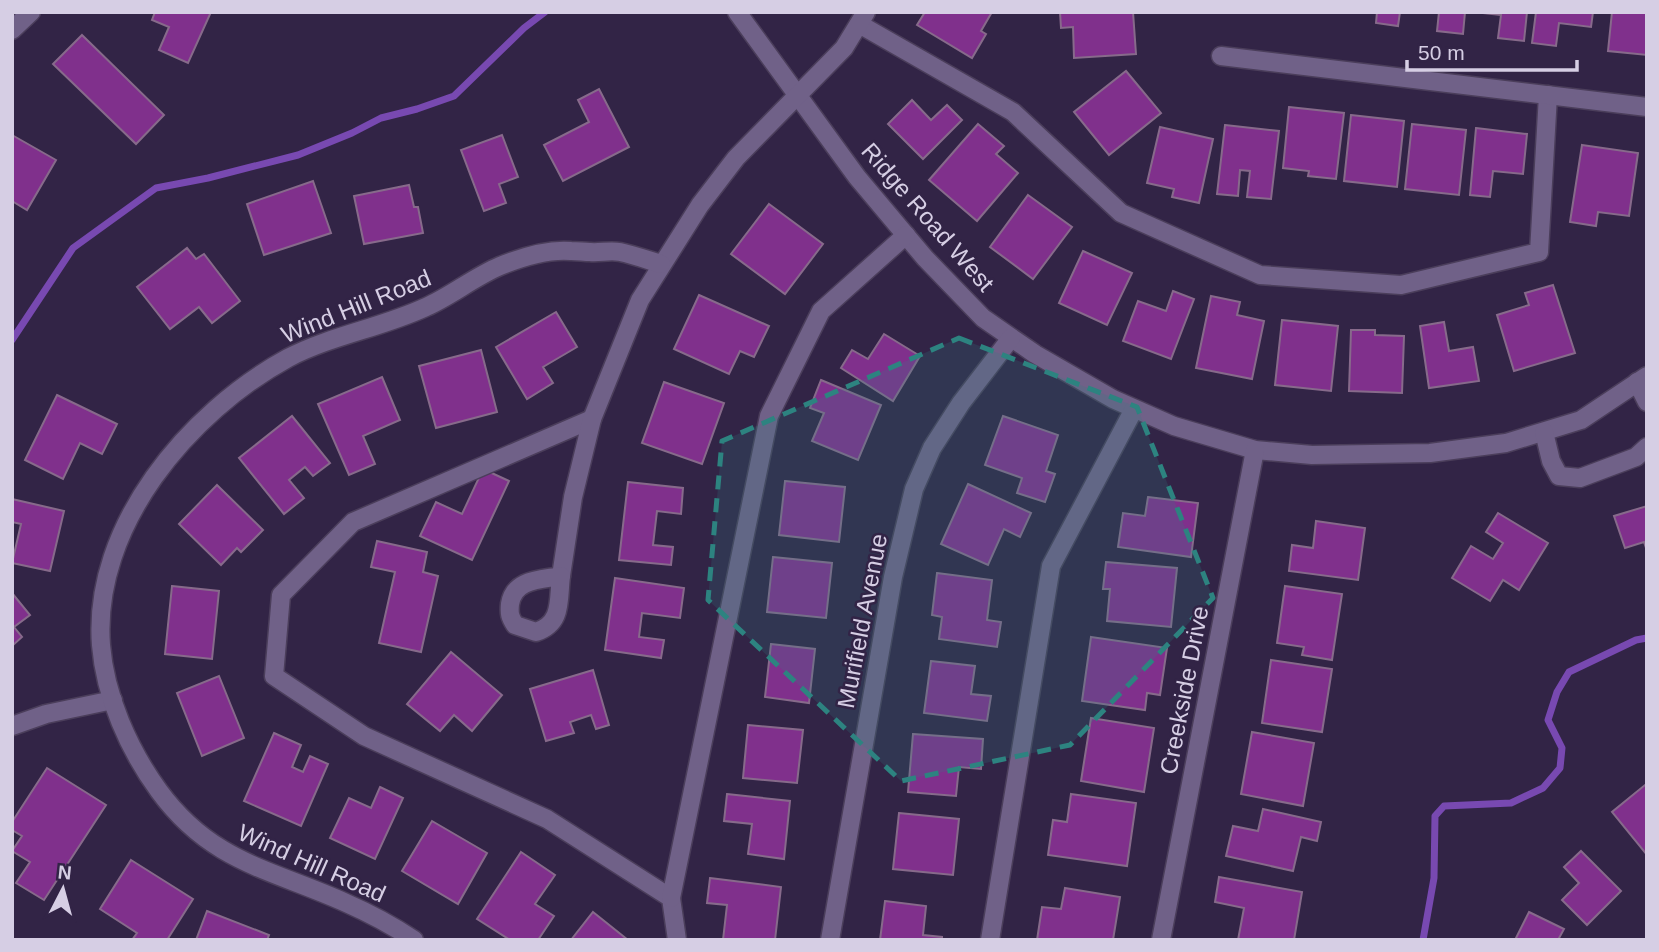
<svg xmlns="http://www.w3.org/2000/svg" width="1659" height="952" font-family="Helvetica,sans-serif">
  <style>
    .lines { fill: none; stroke-linecap: round; stroke-linejoin: round }
    .stream { stroke: #7849b1; stroke-width: 7 }
    .building { fill: #80308c; stroke: #876a8b; stroke-width: 2 }
    .minor-casing { stroke: #4b3e5b; stroke-width: 21 }
    .minor { stroke: #706188; stroke-width: 18 }
    .marked { fill: #2d8380; fill-opacity: 0.2; stroke: #2d8380; stroke-width: 5; stroke-dasharray: 14 9; stroke-linejoin: round }
    .labels { text-anchor: middle; dominant-baseline: central; stroke-width: 5; stroke-linejoin: round; paint-order: stroke }
    .street-label { font-size: 24px; fill: #d6cee4; stroke: #322446 }
  </style>
  <rect width="100%" height="100%" fill="#322446"/>
  <g class="lines">
    <g class="stream">
      <polyline points="12,340 73,248 156,188 208,178 298,155 352,133 381,118 417,109 454,96 524,28 545,12"/>
      <polyline points="1423,940 1434,878 1435,816 1444,806 1511,803 1543,788 1560,768 1562,748 1548,720 1557,692 1569,672 1636,640 1647,638"/>
    </g>
  </g>
  <g class="building">
    <polygon points="155,12 211,12 188,63 159,50 169,27 152,20"/>
    <polygon points="925,12 992,12 981,31 986,34 972,58 917,25"/>
    <polygon points="1060,12 1133,12 1136,54 1074,58 1073,27 1061,28"/>
    <polygon points="1377,12 1400,12 1398,26 1376,23"/>
    <polygon points="1439,12 1465,12 1463,34 1437,31"/>
    <polygon points="1474,12 1527,12 1524,41 1498,38 1501,15"/>
    <polygon points="1536,12 1593,12 1591,27 1559,23 1556,46 1532,43"/>
    <polygon points="1612,12 1647,12 1647,55 1608,51"/>
    <polygon points="82,35 164,115 136,144 53,64"/>
    <polygon points="1126,71 1161,113 1109,155 1074,112"/>
    <polygon points="599,89 629,147 563,181 544,145 589,122 578,100"/>
    <polygon points="912,100 931,120 947,105 962,120 923,159 888,124"/>
    <polygon points="1289,107 1344,113 1336,179 1308,176 1309,171 1283,168"/>
    <polygon points="1351,115 1404,121 1397,187 1344,181"/>
    <polygon points="978,124 1004,146 996,154 1018,173 977,221 929,180"/>
    <polygon points="1412,124 1466,130 1459,195 1405,189"/>
    <polygon points="1225,125 1279,131 1271,199 1247,197 1250,171 1240,170 1238,196 1217,194"/>
    <polygon points="1160,127 1213,139 1199,203 1172,197 1174,189 1147,183"/>
    <polygon points="1476,128 1527,134 1523,174 1493,171 1490,197 1470,195"/>
    <polygon points="12,135 56,160 27,210 12,201"/>
    <polygon points="502,135 518,177 499,184 506,203 484,211 461,150"/>
    <polygon points="1582,145 1638,153 1629,216 1598,212 1596,226 1570,222"/>
    <polygon points="313,181 331,233 264,255 247,204"/>
    <polygon points="409,185 414,207 418,207 423,233 364,244 354,196"/>
    <polygon points="1028,195 1072,227 1033,279 990,247"/>
    <polygon points="769,204 823,244 785,294 731,254"/>
    <polygon points="187,248 196,259 204,254 240,301 212,323 199,307 170,329 137,287"/>
    <polygon points="1083,251 1132,273 1107,325 1059,303"/>
    <polygon points="1553,285 1575,353 1514,371 1497,315 1529,305 1525,293"/>
    <polygon points="1173,291 1194,299 1171,359 1123,341 1138,301 1166,311"/>
    <polygon points="699,295 769,326 754,357 740,351 729,374 674,349"/>
    <polygon points="1211,296 1240,302 1237,315 1264,321 1252,379 1196,368"/>
    <polygon points="556,312 577,347 543,367 553,383 527,399 496,347"/>
    <polygon points="1282,320 1338,326 1331,391 1275,385"/>
    <polygon points="1444,322 1449,351 1473,347 1479,381 1429,388 1420,326"/>
    <polygon points="1351,330 1375,330 1375,335 1404,336 1402,393 1349,391"/>
    <polygon points="884,334 920,356 893,401 841,368 852,350 868,359"/>
    <polygon points="481,350 497,412 436,428 419,366"/>
    <polygon points="382,377 400,420 363,436 375,464 349,475 318,404"/>
    <polygon points="821,380 881,405 858,460 812,441 824,413 810,408"/>
    <polygon points="664,382 724,403 702,464 642,443"/>
    <polygon points="57,395 117,424 102,454 80,443 63,479 25,460"/>
    <polygon points="292,416 330,463 313,476 305,467 289,480 304,498 284,514 239,458"/>
    <polygon points="1003,416 1058,435 1046,471 1055,474 1045,502 1017,493 1022,478 985,465"/>
    <polygon points="483,469 509,481 472,560 420,536 436,502 462,514"/>
    <polygon points="785,481 845,487 839,542 779,535"/>
    <polygon points="628,482 683,488 681,514 657,511 653,545 673,547 671,565 619,560"/>
    <polygon points="968,484 1031,513 1020,537 1004,529 988,565 941,544"/>
    <polygon points="217,485 263,530 241,552 237,548 221,565 179,524"/>
    <polygon points="1148,497 1198,503 1191,557 1118,547 1123,513 1145,516"/>
    <polygon points="12,499 64,511 50,571 12,563 21,524 12,522"/>
    <polygon points="1647,506 1647,551 1644,542 1625,548 1614,516"/>
    <polygon points="1498,513 1548,543 1519,590 1503,580 1490,601 1452,578 1471,546 1493,559 1503,543 1486,532"/>
    <polygon points="1316,521 1365,528 1358,580 1289,571 1292,545 1313,548"/>
    <polygon points="377,541 427,552 423,572 438,576 421,652 379,643 395,572 371,567"/>
    <polygon points="773,557 832,563 826,618 767,612"/>
    <polygon points="1106,562 1177,568 1171,627 1107,621 1110,589 1103,589"/>
    <polygon points="937,573 992,580 987,620 1001,622 997,647 939,639 942,617 932,615"/>
    <polygon points="615,578 684,588 680,618 642,613 639,637 664,640 661,658 605,650"/>
    <polygon points="172,586 219,591 212,659 165,654"/>
    <polygon points="1285,586 1342,594 1332,660 1302,655 1304,647 1277,643"/>
    <polygon points="12,593 30,615 14,627 22,637 12,646"/>
    <polygon points="1091,637 1167,648 1160,695 1147,693 1145,710 1082,701"/>
    <polygon points="771,644 815,649 809,703 765,697"/>
    <polygon points="451,652 502,695 472,731 454,715 440,731 407,704"/>
    <polygon points="1271,660 1332,669 1322,732 1262,723"/>
    <polygon points="931,661 975,666 971,694 991,696 987,721 924,713"/>
    <polygon points="593,670 609,725 596,729 591,715 570,722 574,733 546,741 530,689"/>
    <polygon points="219,676 244,738 202,756 177,693"/>
    <polygon points="1091,718 1154,728 1144,792 1081,781"/>
    <polygon points="748,725 803,730 797,783 743,778"/>
    <polygon points="1252,732 1314,743 1303,806 1241,794"/>
    <polygon points="274,733 301,745 292,767 303,772 310,756 328,764 301,826 244,801"/>
    <polygon points="913,734 983,739 981,769 959,767 956,796 908,792"/>
    <polygon points="47,768 106,805 44,900 16,883 30,862 12,851 22,836 12,830 12,822"/>
    <polygon points="1645,785 1647,787 1647,855 1612,812"/>
    <polygon points="380,787 403,798 375,859 330,838 349,798 371,808"/>
    <polygon points="727,794 790,801 784,859 748,854 752,824 724,821"/>
    <polygon points="1071,794 1136,803 1127,866 1048,855 1053,820 1067,822"/>
    <polygon points="1263,809 1321,822 1317,841 1301,837 1293,871 1226,856 1233,826 1258,831"/>
    <polygon points="899,813 959,819 953,875 893,869"/>
    <polygon points="432,821 487,853 458,904 402,871"/>
    <polygon points="1581,851 1621,891 1587,925 1562,900 1579,883 1564,867"/>
    <polygon points="521,852 555,875 535,904 554,916 538,940 510,940 477,919"/>
    <polygon points="131,860 193,899 167,940 132,940 137,933 100,909"/>
    <polygon points="1219,877 1302,892 1294,940 1238,940 1244,908 1215,902"/>
    <polygon points="710,878 781,887 775,940 723,940 727,905 707,903"/>
    <polygon points="1065,888 1120,897 1113,940 1037,940 1042,907 1061,909"/>
    <polygon points="885,901 926,906 923,935 942,937 942,940 880,940"/>
    <polygon points="207,911 269,935 267,940 196,940"/>
    <polygon points="593,912 628,940 571,940"/>
    <polygon points="1529,912 1564,929 1558,940 1515,940"/>
  </g>
  <g class="lines">
    <g class="minor-casing">
      <g id="minor">
        <polyline points="737,12 857,177 925,258 983,318 1035,354 1113,399 1174,426 1255,450 1312,455 1430,453 1506,443 1581,420 1647,376"/>
        <polyline points="859,24 1013,112 1121,213 1260,275 1401,285 1539,252 1548,95"/>
        <polyline points="12,30 31,12"/>
        <polyline points="1221,56 1647,107"/>
        <polyline points="1637,382 1647,402"/>
        <polyline points="592,419 353,522 281,595 274,676 364,736 547,819 671,898 677,940"/>
        <polyline points="1544,432 1551,461 1559,476 1580,478 1636,457 1647,447"/>
        <polyline points="561,576 573,497 592,419 640,300 700,205 736,158 844,48 866,12"/>
        <path d="M561,576C558,600 563,623 536,632L515,625C510,617 509,614 510,604C514,579 540,580 561,576Z"/>
        <polyline points="12,726 46,714 113,700"/>
        <polyline points="671,898 769,416 821,311 906,235"/>
        <path d="M414,940C392,925 369,913 344,902C270,869 211,862 159,791C129,750 105,696 101,645C92,526 189,412 288,358C332,335 381,328 426,307C451,296 474,277 500,266C522,257 548,249 571,251C578,251 584,252 590,252C600,253 610,250 620,252C634,255 648,260 661,264"/>
        <polyline points="830,940 893,577 914,489 932,448 961,403 1011,338"/>
        <polyline points="990,940 1051,566 1134,409"/>
        <polyline points="1161,940 1255,450"/>
      </g>
    </g>
    <use href="#minor" class="minor"/>
  </g>
  <path class="marked" d="M959,338L1137,407L1213,598L1070,745L901,781L708,600L722,441Z"/>
  <g class="labels">
    <g class="street-label">
      <text transform="translate(928 217) rotate(49)">Ridge Road West</text>
      <text transform="translate(356 306) rotate(-22)">Wind Hill Road</text>
      <text transform="translate(862 621) rotate(-79)">Murifield Avenue</text>
      <text transform="translate(1184 690) rotate(-79)">Creekside Drive</text>
      <text transform="translate(312 863) rotate(24)">Wind Hill Road</text>
    </g>
  </g>
  <rect width="1659" height="952" fill="none" stroke="#d6cee4" stroke-width="28"/>
  <g transform="translate(63 889) rotate(6)" stroke="#322446" stroke-width="5" paint-order="stroke">
  <path d="M0-5L12 26L0 18L-12 26Z" fill="#d6cee4"/>
  <text y="-10" font-size="19" font-weight="bold" text-anchor="middle" fill="#d6cee4">N</text>
  </g>
  <path d="M1407 60v10h170v-10" fill="none" stroke="#d6cee4" stroke-width="3.5"/>
  <text x="1418" y="60" font-size="21" fill="#d6cee4" stroke="#322446" stroke-width="5" paint-order="stroke">50 m</text>
</svg>
